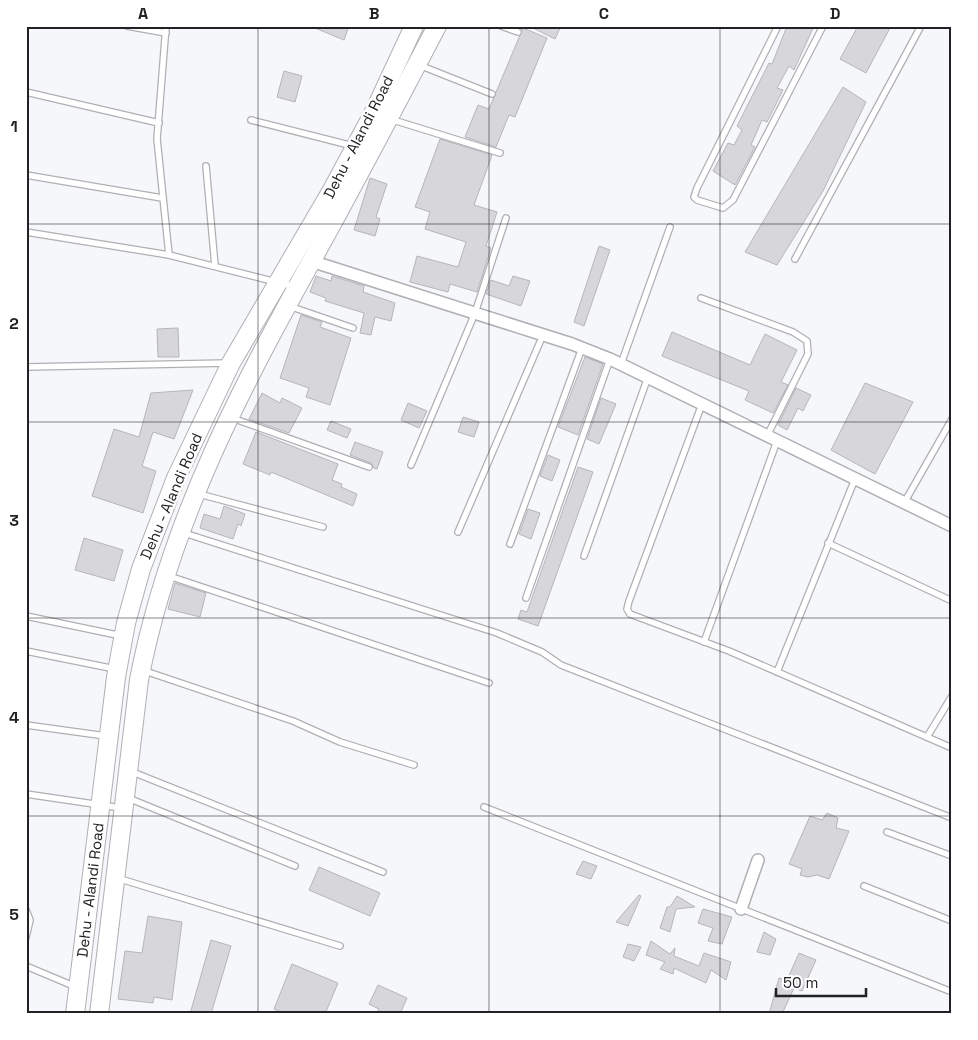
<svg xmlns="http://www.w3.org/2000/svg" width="978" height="1040" font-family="'Space Grotesk',sans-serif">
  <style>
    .building { fill: #d6d6db; stroke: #b5b6ba }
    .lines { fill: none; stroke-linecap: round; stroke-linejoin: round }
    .service-casing { stroke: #afb0b4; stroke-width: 8 }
    .minor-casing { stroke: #afb0b4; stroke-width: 14 }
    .primary-casing { stroke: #afb0b4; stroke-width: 20 }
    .service { stroke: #fff; stroke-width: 5.5 }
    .minor { stroke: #fff; stroke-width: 11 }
    .primary { stroke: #fff; stroke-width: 18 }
    .grid { fill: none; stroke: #222224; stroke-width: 1; stroke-opacity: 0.55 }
    .labels { text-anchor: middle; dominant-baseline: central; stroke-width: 5; stroke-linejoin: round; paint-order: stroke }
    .street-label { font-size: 15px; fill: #222224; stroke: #fff }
    .neatline { fill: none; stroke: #222224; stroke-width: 2 }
    .grid-label { font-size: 16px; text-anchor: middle; font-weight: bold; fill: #222224 }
  </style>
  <rect width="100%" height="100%" fill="#f6f7fb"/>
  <g class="building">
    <polygon points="310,26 349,26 344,40"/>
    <polygon points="529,26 561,26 555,39"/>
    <polygon points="787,26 814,26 794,70 789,66 777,88 783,90 767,122 762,120 751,145 755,147 735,185 713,171 728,143 734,145 742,130 737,126 769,63 772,64"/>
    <polygon points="858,26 891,26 866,73 840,59"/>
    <polygon points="523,28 547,38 515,117 509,115 496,147 465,137 478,105 489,109"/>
    <polygon points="284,71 302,76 295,102 277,97"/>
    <polygon points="843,87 866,102 823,191 777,265 745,252"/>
    <polygon points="440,139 492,155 474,205 497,212 486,246 491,248 477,292 450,284 448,292 410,282 417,256 458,267 466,242 425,229 430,212 415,207"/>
    <polygon points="370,178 387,184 376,217 380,219 375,236 354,230"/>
    <polygon points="599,246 610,250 584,326 574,322"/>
    <polygon points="316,276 331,281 332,276 364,286 363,292 395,303 391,321 375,317 371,335 360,333 364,313 325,301 326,298 310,292"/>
    <polygon points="513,276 530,281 521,306 486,294 491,280 509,286"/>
    <polygon points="301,315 322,322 320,327 351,338 330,405 306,397 309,388 280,378"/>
    <polygon points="178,328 179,357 158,357 157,329"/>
    <polygon points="672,332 750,365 765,334 797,350 781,382 788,385 773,413 745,400 749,391 662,356"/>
    <polygon points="585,357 603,364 578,435 558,427"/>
    <polygon points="865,383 913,402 875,474 831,450"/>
    <polygon points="796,388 811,395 803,411 798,408 787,430 778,425"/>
    <polygon points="193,390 174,439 153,432 142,466 156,471 143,513 92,496 114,429 139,437 151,393"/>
    <polygon points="262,393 280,403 282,398 302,408 289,433 249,419"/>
    <polygon points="601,398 616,404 599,444 587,439"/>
    <polygon points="408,403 427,411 419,428 401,420"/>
    <polygon points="463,417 479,422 474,437 458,432"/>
    <polygon points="331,421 351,429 347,438 327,430"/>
    <polygon points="256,432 338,464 332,480 342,484 341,487 357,494 353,506 271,472 270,475 243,464"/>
    <polygon points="355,442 383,452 377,469 374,468 371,463 350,455"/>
    <polygon points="548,455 560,460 552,481 540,476"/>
    <polygon points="578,467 593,472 538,626 518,619 521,610 527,612"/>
    <polygon points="224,506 245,514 241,526 238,524 233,539 200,528 204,514 220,519"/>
    <polygon points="528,509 540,513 531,539 519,534"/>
    <polygon points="84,538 123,550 114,581 75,570"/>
    <polygon points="175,583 206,593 200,617 168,609"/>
    <polygon points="827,813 838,818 836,828 849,831 829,879 817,875 808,877 800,875 802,869 789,864 810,816 822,820"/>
    <polygon points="583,861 597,866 591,879 576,874"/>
    <polygon points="319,867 380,893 370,916 309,890"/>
    <polygon points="639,895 641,896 628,926 616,922"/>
    <polygon points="677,896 695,907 676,909 670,932 660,928 667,907 670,907"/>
    <polygon points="703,909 732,917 722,944 708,941 713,928 698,923"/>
    <polygon points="148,916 182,922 172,1000 154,997 153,1003 118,999 125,951 142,953"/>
    <polygon points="764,932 776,939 770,955 757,952"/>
    <polygon points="211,940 231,946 211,1014 190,1014"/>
    <polygon points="651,941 670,954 675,948 674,956 699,966 704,953 731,962 726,980 711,970 706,983 674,968 673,974 660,969 665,962 646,955"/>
    <polygon points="628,944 641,947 634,961 623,957"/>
    <polygon points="799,953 816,960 802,991 794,988 782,1014 769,1014 779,978 787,980"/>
    <polygon points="292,964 338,983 325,1014 286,1014 274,1009"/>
    <polygon points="378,985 407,998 400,1014 376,1014 379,1009 369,1004"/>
  </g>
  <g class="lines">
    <g class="service-casing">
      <g id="service">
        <polyline points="127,26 166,33"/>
        <polyline points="166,26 157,139 169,255"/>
        <polyline points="501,26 518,32"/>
        <polyline points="778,26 697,188 694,197 697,200 723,208 733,200 823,26"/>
        <polyline points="419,65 492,94"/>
        <polyline points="26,92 159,123"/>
        <polyline points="390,119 500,153"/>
        <polyline points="251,120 353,146"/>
        <polyline points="206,166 215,266"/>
        <polyline points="26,175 162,198"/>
        <polyline points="26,232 169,255 296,287"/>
        <polyline points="795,259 921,26"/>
        <polyline points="701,298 793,332 807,341 808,354 767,436"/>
        <polyline points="289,306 353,328"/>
        <polyline points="621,364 670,227"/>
        <polyline points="26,367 229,363"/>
        <polyline points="702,404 629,601 627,609 630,614 729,651 952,748"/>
        <polyline points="232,418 369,467"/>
        <polyline points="411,465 475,313 506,218"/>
        <polyline points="199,494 323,527"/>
        <polyline points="904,503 952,419"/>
        <polyline points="458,532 543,335"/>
        <polyline points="184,533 497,633 542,652 561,665 952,818"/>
        <polyline points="828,543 952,601"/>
        <polyline points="510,544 582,348"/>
        <polyline points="584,556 648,377"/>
        <polyline points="169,576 489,683"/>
        <polyline points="526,598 610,359"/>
        <polyline points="26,616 122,636"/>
        <polyline points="704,642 777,441"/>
        <polyline points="26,651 115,669"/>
        <polyline points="145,671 293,721 340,742 414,765"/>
        <polyline points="777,672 855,479"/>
        <polyline points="26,725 106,736"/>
        <polyline points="927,737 952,696"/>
        <polyline points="130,771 383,872"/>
        <polyline points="26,794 121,808"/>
        <polyline points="128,798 295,866"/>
        <polyline points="484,807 952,992"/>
        <polyline points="887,832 952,856"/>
        <polyline points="117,878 340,946"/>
        <polyline points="864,886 952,921"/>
        <polyline points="26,910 30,920 26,937"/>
        <polyline points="26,966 76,987"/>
      </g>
    </g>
    <g class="minor-casing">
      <g id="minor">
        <polyline points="311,261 572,344 610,359 952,526"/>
        <polyline points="741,909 758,860"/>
      </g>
    </g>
    <g class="primary-casing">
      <g id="primary">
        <polyline points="75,1014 116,677 126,623 141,569 176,478 231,363 332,190 374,112 414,26"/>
        <path d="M99,1014L139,680C171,514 246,379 327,233C364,165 401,95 437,26"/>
      </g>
    </g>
    <use href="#service" class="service"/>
    <use href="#minor" class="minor"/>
    <use href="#primary" class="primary"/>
  </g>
  <path class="grid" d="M258,26V1014M489,26V1014M720,26V1014M26,224H952M26,422H952M26,618H952M26,816H952"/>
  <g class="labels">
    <g class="street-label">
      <text transform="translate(358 137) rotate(-63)">Dehu - Alandi Road</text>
      <text transform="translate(171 496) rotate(-67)">Dehu - Alandi Road</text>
      <text transform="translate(90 890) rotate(-83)">Dehu - Alandi Road</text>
    </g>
  </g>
  <rect width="978" height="1040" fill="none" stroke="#ffffff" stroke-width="55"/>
  <path d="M776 988v8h90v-8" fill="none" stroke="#222224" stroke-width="2.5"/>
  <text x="783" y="988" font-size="15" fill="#222224" stroke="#ffffff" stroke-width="4" paint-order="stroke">50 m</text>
  <rect x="28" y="28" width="922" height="984" class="neatline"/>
  <g class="grid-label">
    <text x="143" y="19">A</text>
    <text x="374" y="19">B</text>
    <text x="604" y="19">C</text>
    <text x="835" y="19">D</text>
    <text x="14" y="132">1</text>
    <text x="14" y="329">2</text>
    <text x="14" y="526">3</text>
    <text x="14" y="723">4</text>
    <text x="14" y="920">5</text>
  </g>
</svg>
